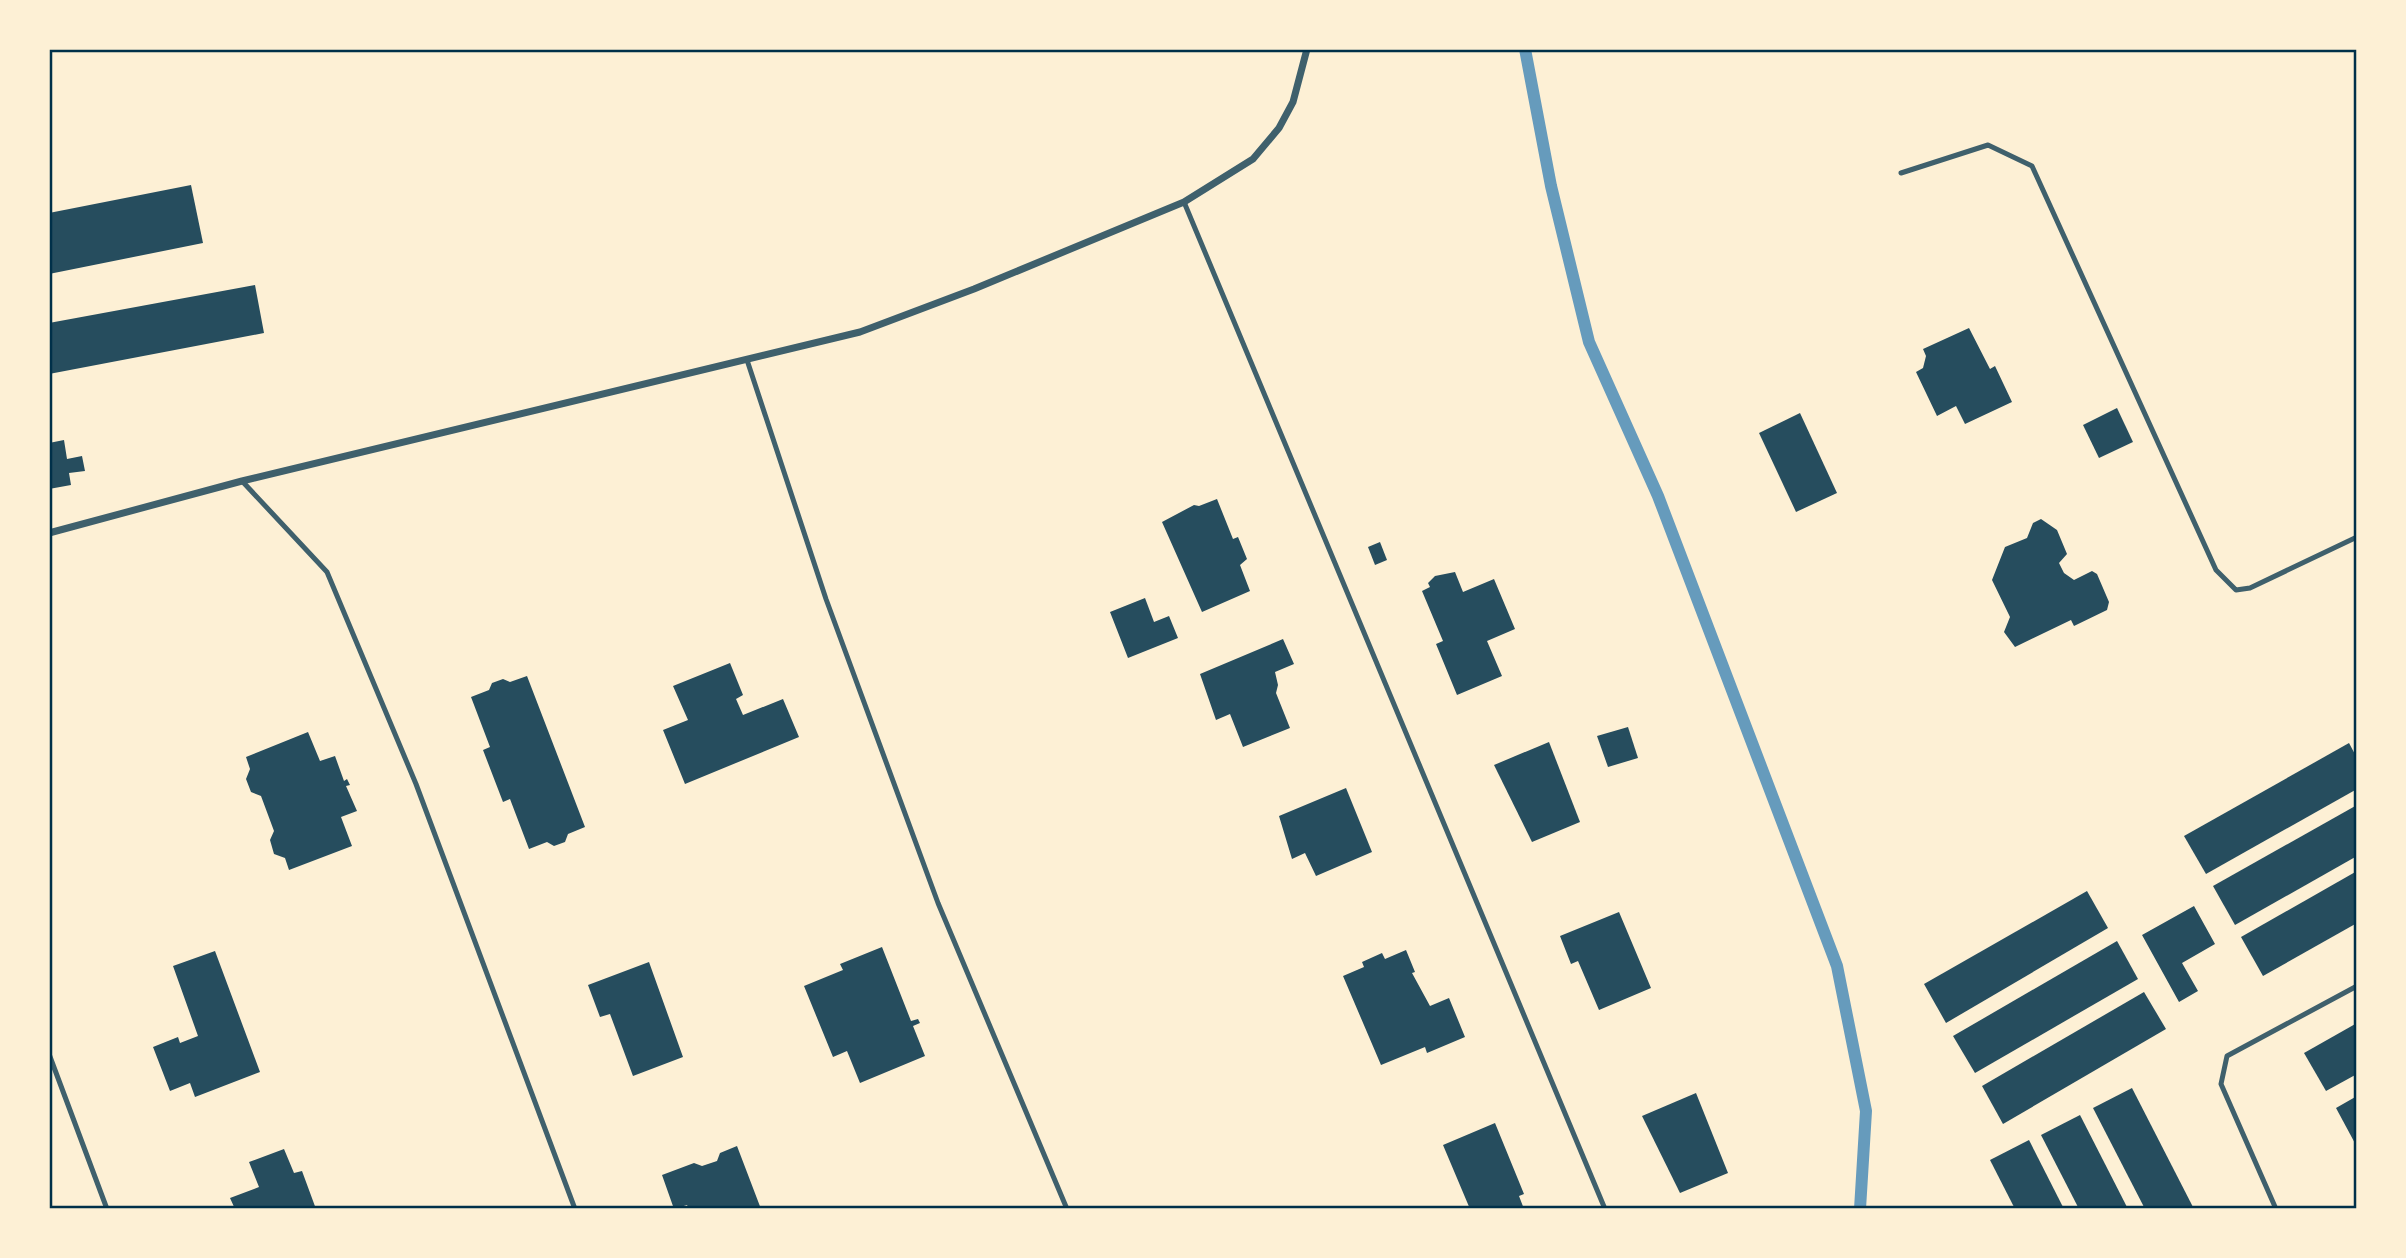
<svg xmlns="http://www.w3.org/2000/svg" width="2406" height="1258" font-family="Ubuntu,sans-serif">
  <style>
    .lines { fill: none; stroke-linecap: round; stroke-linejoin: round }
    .stream { stroke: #669bbc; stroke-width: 12 }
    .building { fill: #264d5e }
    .service { stroke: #3f606c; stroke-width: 5 }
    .minor { stroke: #3f606c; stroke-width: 7 }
    .neatline { fill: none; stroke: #003049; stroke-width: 2.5 }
  </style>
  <rect width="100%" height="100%" fill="#fdf0d5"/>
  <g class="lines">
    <polyline class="stream" points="1525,49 1551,186 1589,342 1658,496 1837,966 1866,1111 1860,1209"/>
  </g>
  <g class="building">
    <polygon points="191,185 203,243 49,274 49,213"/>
    <polygon points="255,285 264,333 49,374 49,323"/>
    <polygon points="1969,328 1990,369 1995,366 2012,402 1965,424 1956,406 1937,416 1916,372 1923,368 1926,356 1923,349"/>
    <polygon points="2117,408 2133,442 2099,458 2083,425"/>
    <polygon points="1800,413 1837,493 1796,512 1759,433"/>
    <polygon points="64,440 67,459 82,456 85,471 69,473 71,485 49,489 49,443"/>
    <polygon points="1217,499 1233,539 1238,537 1247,559 1240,565 1250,591 1202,612 1162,522 1194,505 1199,506"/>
    <polygon points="2041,519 2057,530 2067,554 2059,563 2064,573 2074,580 2092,571 2097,574 2109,602 2107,610 2074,626 2071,620 2015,647 2004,632 2010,617 1992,580 2005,547 2027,538 2033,523"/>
    <polygon points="1380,542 1387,560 1375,565 1368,547"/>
    <polygon points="1455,572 1463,592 1494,579 1515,629 1487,641 1502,676 1457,695 1436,644 1443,641 1422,591 1430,587 1428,583 1435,576"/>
    <polygon points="1145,598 1154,622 1169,616 1178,638 1128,658 1110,612"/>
    <polygon points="1283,639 1294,664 1275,672 1278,685 1276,693 1290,728 1243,747 1230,714 1216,720 1200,674"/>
    <polygon points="730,663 743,695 736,699 743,715 783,699 799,737 685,784 663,730 688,720 673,686"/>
    <polygon points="527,676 585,827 568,834 565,842 554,846 547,842 529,849 510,799 503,802 483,750 490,747 471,697 489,690 492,683 503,679 510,682"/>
    <polygon points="1628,727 1638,758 1608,767 1597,736"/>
    <polygon points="308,732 320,761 335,756 344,781 347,779 350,785 346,786 357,811 341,817 352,846 289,870 285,858 274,854 270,840 274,831 261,796 251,792 246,779 250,769 246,757"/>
    <polygon points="1549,742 1580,822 1532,842 1494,765"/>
    <polygon points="2349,743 2357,758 2357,789 2206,874 2184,836"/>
    <polygon points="1346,788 1372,852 1316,876 1305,853 1292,859 1279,816"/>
    <polygon points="2357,805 2357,856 2235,925 2213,886"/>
    <polygon points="2357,871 2357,923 2263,976 2241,937"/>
    <polygon points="2087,891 2108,928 1946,1023 1924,984"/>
    <polygon points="2194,906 2215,944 2182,963 2198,991 2179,1002 2142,935"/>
    <polygon points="1619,912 1651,988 1599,1010 1578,961 1571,964 1560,936"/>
    <polygon points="2117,941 2138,979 1975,1073 1953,1036"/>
    <polygon points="882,947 911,1021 918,1019 920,1023 913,1026 925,1056 860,1083 847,1051 833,1057 804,986 843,970 840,964"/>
    <polygon points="1406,950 1415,972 1412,973 1430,1006 1449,998 1465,1037 1427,1053 1425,1047 1381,1065 1343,976 1364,967 1362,962 1382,953 1385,959"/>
    <polygon points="215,951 260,1072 195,1097 190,1083 170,1091 153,1047 178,1037 180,1043 198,1036 173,966"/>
    <polygon points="649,962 683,1057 633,1076 610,1014 600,1017 588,985"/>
    <polygon points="2144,992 2166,1029 2003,1124 1982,1086"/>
    <polygon points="2357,1023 2357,1074 2326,1091 2304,1053"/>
    <polygon points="2132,1088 2194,1209 2145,1209 2093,1108"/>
    <polygon points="1696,1093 1728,1173 1680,1193 1642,1116"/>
    <polygon points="2357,1096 2357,1147 2336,1108"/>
    <polygon points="2080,1115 2128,1209 2079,1209 2041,1135"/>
    <polygon points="1495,1123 1524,1194 1519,1196 1524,1209 1470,1209 1443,1145"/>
    <polygon points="2029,1140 2064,1209 2015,1209 1990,1160"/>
    <polygon points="737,1146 761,1209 689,1209 687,1205 674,1209 662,1175 694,1163 702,1166 717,1161 720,1153"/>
    <polygon points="284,1149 294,1173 302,1171 316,1209 235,1209 230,1198 259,1187 249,1162"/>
  </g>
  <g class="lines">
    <g class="service">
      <polyline points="1901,173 1988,145 2032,166 2216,570 2236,590 2250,588 2357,537"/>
      <polyline points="1184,202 1605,1209"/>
      <polyline points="747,360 826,599 938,903 1067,1209"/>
      <polyline points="242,481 327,572 416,784 575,1209"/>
      <polyline points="49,1054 107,1209"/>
      <polyline points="2276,1209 2221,1084 2227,1056 2357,986"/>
    </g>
    <polyline class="minor" points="49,533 242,481 860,332 974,289 1184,202 1253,159 1279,128 1293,102 1307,49"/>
  </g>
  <rect width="2406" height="1258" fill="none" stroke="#fdf0d5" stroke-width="102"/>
  <rect x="51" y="51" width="2304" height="1156" class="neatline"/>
</svg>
